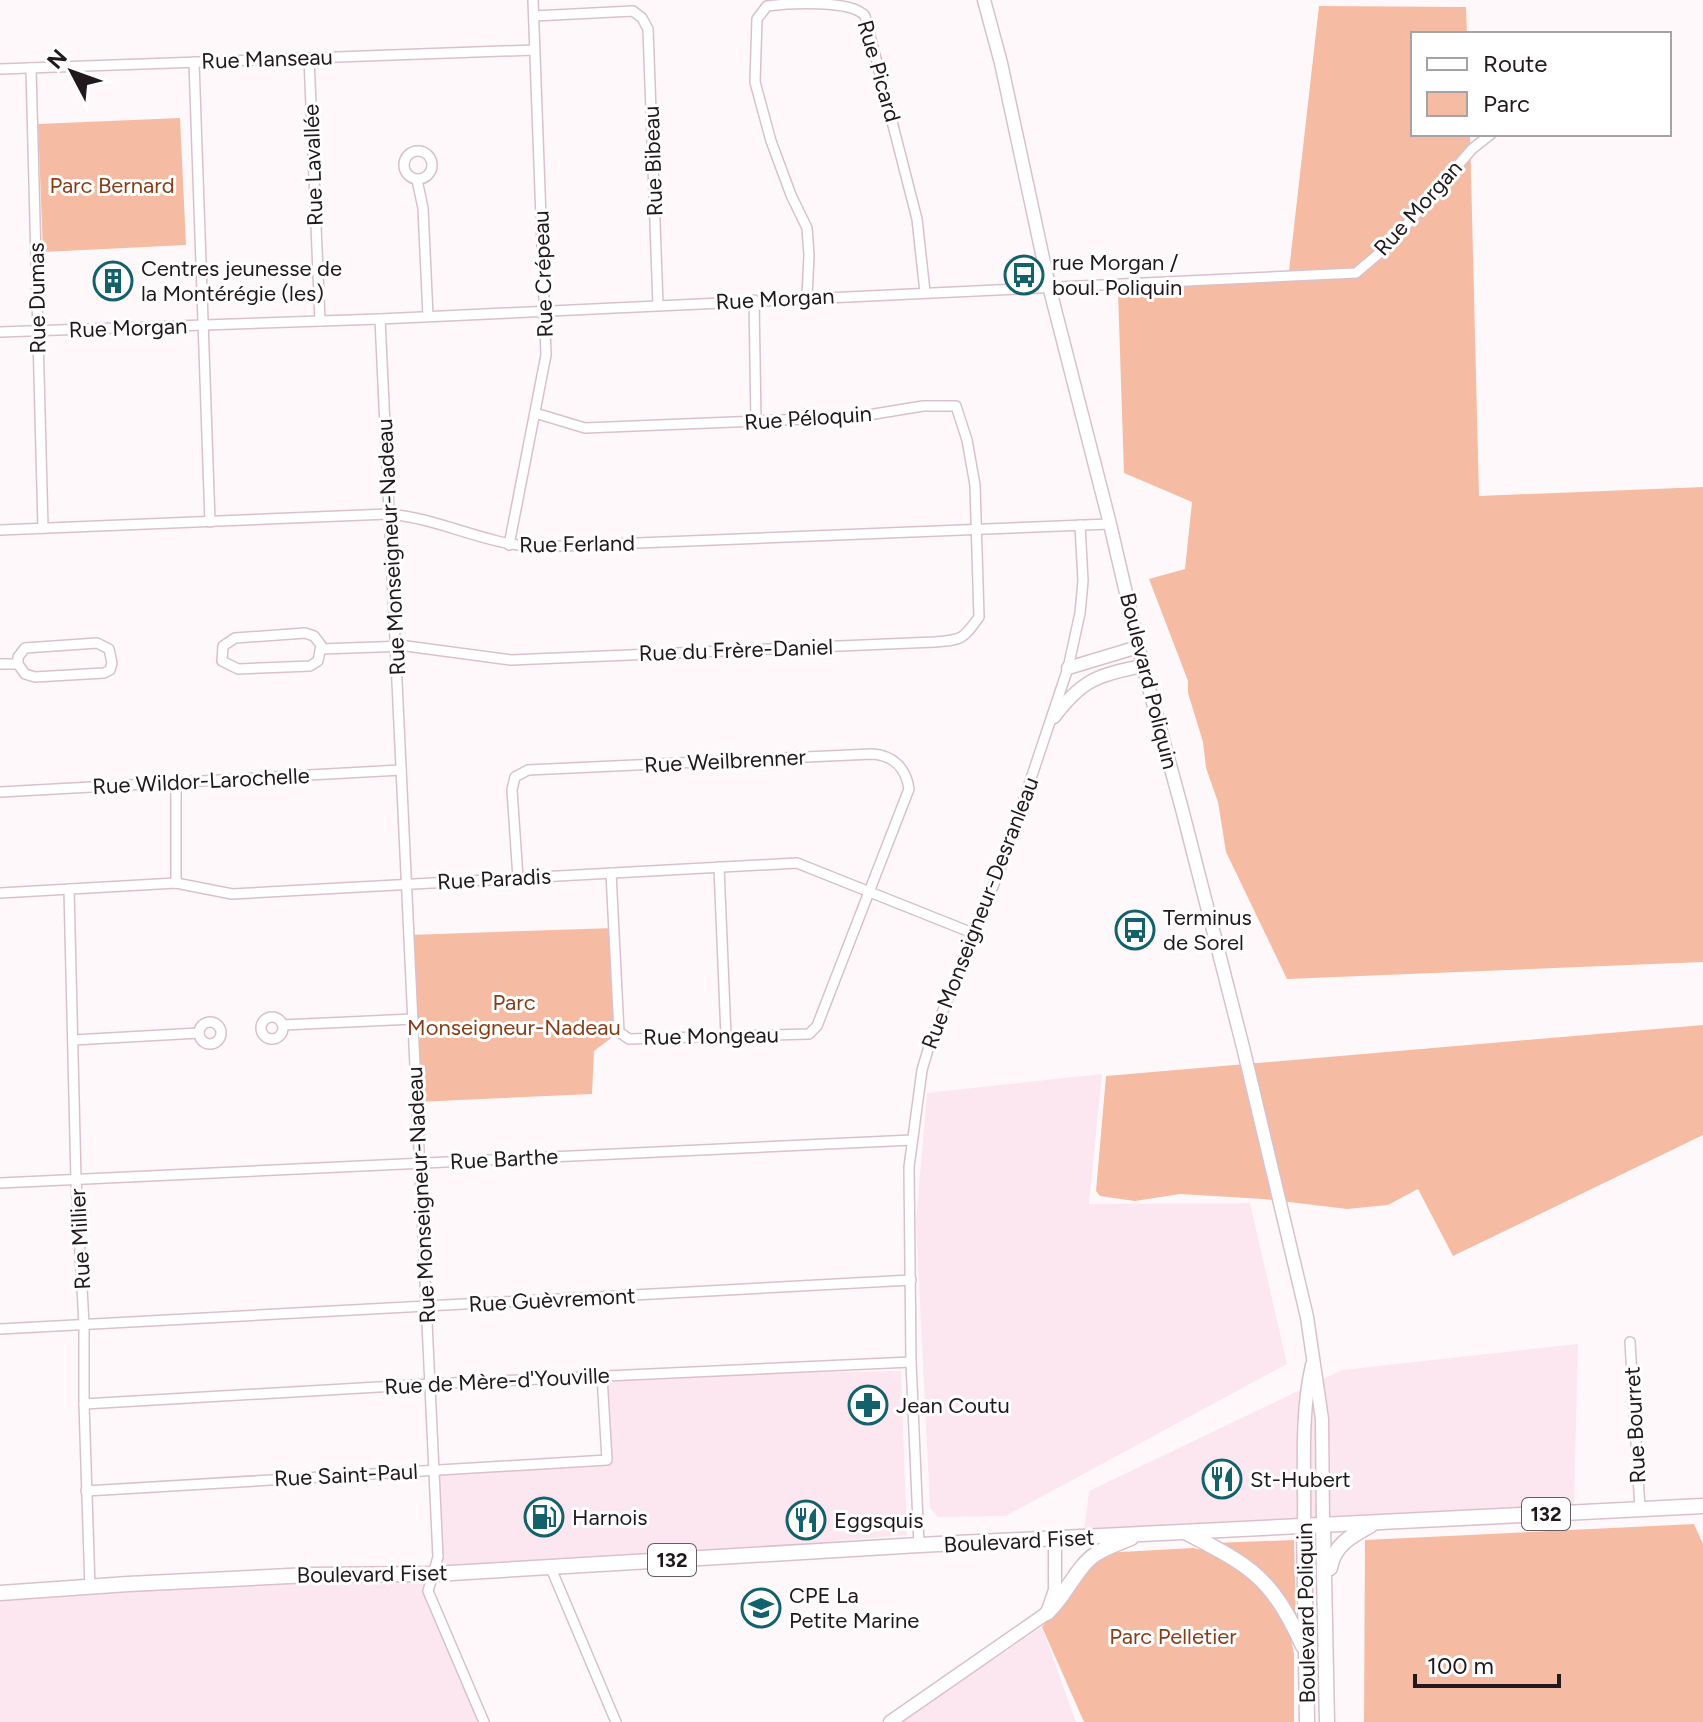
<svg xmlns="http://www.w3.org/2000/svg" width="1703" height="1722" font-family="Figtree,sans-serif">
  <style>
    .built { fill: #fce7f0 }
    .green { fill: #f5bca3 }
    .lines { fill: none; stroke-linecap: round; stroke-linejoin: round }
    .street-casing { stroke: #dac0cc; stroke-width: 12 }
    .secondary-casing { stroke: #dac0cc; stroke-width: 15 }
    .primary-casing { stroke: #dac0cc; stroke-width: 17 }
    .street { stroke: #fff; stroke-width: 9 }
    .secondary { stroke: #fff; stroke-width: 12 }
    .primary { stroke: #fff; stroke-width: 14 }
    .labels { text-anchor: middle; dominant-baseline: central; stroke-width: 6; stroke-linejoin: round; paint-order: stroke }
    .shield { fill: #fff; stroke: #645d61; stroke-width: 2 }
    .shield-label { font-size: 20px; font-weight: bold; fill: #22181d }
    .street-label { font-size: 22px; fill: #22181d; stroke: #fff }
    .park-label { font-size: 22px; fill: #893d17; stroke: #fff }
    .poi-label { font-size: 22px; fill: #22181d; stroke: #fff; text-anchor: start }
  </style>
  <rect width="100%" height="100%" fill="#fef8fb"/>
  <g class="built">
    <polygon points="1102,1074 1089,1204 1250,1203 1287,1364 1006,1516 938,1517 930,1508 916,1222 927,1093"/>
    <polygon points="1578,1344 1574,1506 1084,1532 1089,1491 1342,1370"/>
    <polygon points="901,1371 907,1535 434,1574 428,1592 484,1722 0,1722 0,1594 434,1574 434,1470 606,1460 602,1376"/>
    <polygon points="1042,1627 1076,1722 899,1722"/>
  </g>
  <g class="green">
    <polygon points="1319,6 1466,7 1467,34 1413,34 1413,134 1470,134 1479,496 1703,487 1703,962 1287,979 1226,852 1218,802 1206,768 1203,742 1188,693 1188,681 1149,579 1185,569 1192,502 1124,473 1118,292 1289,271"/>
    <polygon points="180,118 186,245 43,252 38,124"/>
    <polygon points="614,928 619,1032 594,1051 592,1094 417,1102 409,935"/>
    <polygon points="1703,1025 1703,1135 1453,1256 1418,1189 1388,1205 1347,1209 1263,1199 1180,1194 1135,1201 1100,1196 1096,1191 1106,1076"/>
    <polygon points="1694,1524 1703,1544 1703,1722 1364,1722 1365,1540"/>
    <polygon points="1294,1540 1296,1620 1213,1543"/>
    <polygon points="1193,1548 1226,1555 1254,1574 1288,1624 1294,1654 1294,1722 1084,1722 1042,1627 1103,1553"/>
  </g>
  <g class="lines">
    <g class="street-casing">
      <g id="street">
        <polyline points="534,16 633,11 642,18 648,29 658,305"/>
        <polyline points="309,58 320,321"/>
        <polyline points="194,62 210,522"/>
        <polyline points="31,68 43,528"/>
        <polyline points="0,69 534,50"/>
        <circle cx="418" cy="165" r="14"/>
        <polyline points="417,180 423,208 428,316"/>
        <path d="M807,297L809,255L807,228L791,195L771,141L755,82L757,19L767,6C791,3 852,0 865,16L917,219L925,292"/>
        <polyline points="754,300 756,422"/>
        <polyline points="380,319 438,1557 428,1591 484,1722"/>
        <polyline points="0,332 380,319 1356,273 1390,244 1472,149 1491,134"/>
        <path d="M0,530L388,514C439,518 486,545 537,547L1110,524"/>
        <polyline points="509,545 546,355 533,0"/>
        <polygon points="305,633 314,636 321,645 318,661 310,666 238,669 222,661 223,646 235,638"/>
        <polygon points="97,643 109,649 112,663 110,670 104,673 35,677 25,674 18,664 18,657 25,648"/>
        <path d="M321,649L406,646L511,660L935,642C963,640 963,639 979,617L975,485L967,440L956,406H923L856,417L585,428L535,413"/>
        <polyline points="0,664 18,664"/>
        <polyline points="0,792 401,770"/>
        <polyline points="719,867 726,1036"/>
        <path d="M518,878L512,790L515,777L528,770L872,754C893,755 906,768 909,789L817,1026L809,1034L629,1039L619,1032L611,873"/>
        <polyline points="176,883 176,782"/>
        <polyline points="69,889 76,1180 84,1324 84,1404 90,1588"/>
        <polyline points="0,893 176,883 232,894 797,863 975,934"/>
        <circle cx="272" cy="1028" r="11"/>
        <circle cx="210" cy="1033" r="11"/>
        <polyline points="283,1025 413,1019"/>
        <polyline points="73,1040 199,1033"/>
        <polyline points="0,1183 912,1140"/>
        <polyline points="0,1329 911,1280"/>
        <polyline points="1630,1342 1640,1509"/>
        <polyline points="84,1404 430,1384 911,1362"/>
        <polyline points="86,1491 607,1460 602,1376"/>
        <polyline points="919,1545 911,1362 909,1167 922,1070 930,1043 1004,859 1068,668 1080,613 1083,581 1080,525"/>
        <polyline points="550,1566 616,1722"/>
      </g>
    </g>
    <g class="secondary-casing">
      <g id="secondary">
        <polyline points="984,0 1001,63 1049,286 1110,524 1143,666 1182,809 1243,1047 1307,1317 1322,1419 1323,1525"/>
        <polyline points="1068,668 1138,647"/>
        <path d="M1054,717C1081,681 1098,674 1143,666"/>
        <path d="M1304,1526C1305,1471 1300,1418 1312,1365"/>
        <polyline points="890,1722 1047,1613 1055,1590 1055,1539"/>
      </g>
    </g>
    <g class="primary-casing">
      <g id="primary">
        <polyline points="1323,1525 1327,1722"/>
        <polyline points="1304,1526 1307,1722"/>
        <path d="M1187,1533C1252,1567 1271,1577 1303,1646"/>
        <path d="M1330,1568C1334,1545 1351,1536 1371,1525"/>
        <polyline points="0,1593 128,1584 309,1575 434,1574 919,1545 1703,1506"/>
        <path d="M1047,1613C1066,1596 1076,1567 1096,1554C1106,1547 1119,1543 1131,1538"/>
      </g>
    </g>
    <use href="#street" class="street"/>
    <use href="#secondary" class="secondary"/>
    <use href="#primary" class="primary"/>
  </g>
  <defs>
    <g id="bus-ring" transform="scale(2)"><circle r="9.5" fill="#fff" stroke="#13626b" stroke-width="1.5"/><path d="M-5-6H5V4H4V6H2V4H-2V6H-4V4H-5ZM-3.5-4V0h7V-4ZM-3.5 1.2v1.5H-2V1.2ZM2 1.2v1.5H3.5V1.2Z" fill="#13626b"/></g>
    <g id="building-ring" transform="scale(2)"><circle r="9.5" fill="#fff" stroke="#13626b" stroke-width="1.5"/><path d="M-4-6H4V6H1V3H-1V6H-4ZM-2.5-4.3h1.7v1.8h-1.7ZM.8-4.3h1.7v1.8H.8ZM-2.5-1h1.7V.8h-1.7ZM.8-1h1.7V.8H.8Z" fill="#13626b"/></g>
    <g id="pharmacy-ring" transform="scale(2)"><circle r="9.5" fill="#fff" stroke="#13626b" stroke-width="1.5"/><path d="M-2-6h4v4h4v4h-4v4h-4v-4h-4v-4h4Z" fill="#13626b"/></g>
    <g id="restaurant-ring" transform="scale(2)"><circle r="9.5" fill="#fff" stroke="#13626b" stroke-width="1.5"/><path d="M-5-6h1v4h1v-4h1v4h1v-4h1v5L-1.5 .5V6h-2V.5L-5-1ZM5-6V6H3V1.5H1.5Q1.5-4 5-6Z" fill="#13626b"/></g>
    <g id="fuel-ring" transform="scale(2)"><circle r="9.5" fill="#fff" stroke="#13626b" stroke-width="1.5"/><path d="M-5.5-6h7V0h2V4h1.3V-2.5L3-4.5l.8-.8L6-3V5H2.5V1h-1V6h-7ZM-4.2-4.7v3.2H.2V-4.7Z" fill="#13626b"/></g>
    <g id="school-ring" transform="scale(2)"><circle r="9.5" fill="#fff" stroke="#13626b" stroke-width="1.5"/><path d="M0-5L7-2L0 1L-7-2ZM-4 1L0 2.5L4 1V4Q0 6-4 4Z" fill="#13626b"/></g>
  </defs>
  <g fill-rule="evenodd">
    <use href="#bus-ring" x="1024" y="275"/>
    <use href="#building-ring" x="113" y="281"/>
    <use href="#bus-ring" x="1135" y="930"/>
    <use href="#pharmacy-ring" x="868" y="1405"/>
    <use href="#restaurant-ring" x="1222" y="1479"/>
    <use href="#fuel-ring" x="544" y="1517"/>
    <use href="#restaurant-ring" x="806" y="1520"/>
    <use href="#school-ring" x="761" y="1608"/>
  </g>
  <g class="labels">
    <g class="shield">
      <rect x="1522" y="1498" width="48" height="32" rx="6"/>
      <rect x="648" y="1544" width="48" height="32" rx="6"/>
    </g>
    <g class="shield-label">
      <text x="1546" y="1514">132</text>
      <text x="672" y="1560">132</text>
    </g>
    <g class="street-label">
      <text transform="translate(267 59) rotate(-2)">Rue Manseau</text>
      <text transform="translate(879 71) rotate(74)">Rue Picard</text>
      <text transform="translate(653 161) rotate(-92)">Rue Bibeau</text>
      <text transform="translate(313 165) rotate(-92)">Rue Lavallée</text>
      <text transform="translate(1418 208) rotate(-48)">Rue Morgan</text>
      <text transform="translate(543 274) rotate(-92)">Rue Crépeau</text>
      <text transform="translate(37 298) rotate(-91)">Rue Dumas</text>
      <text transform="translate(775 299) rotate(-3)">Rue Morgan</text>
      <text transform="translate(128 328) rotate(-2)">Rue Morgan</text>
      <text transform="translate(808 418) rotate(-4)">Rue Péloquin</text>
      <text transform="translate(577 544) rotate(-1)">Rue Ferland</text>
      <text transform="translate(391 547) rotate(-93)">Rue Monseigneur-Nadeau</text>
      <text transform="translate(736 650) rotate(-2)">Rue du Frère-Daniel</text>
      <text transform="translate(1149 681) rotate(76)">Boulevard Poliquin</text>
      <text transform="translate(725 761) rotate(-3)">Rue Weilbrenner</text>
      <text transform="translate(201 781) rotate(-3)">Rue Wildor-Larochelle</text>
      <text transform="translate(494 879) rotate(-3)">Rue Paradis</text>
      <text transform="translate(980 913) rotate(-69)">Rue Monseigneur-Desranleau</text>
      <text transform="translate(711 1036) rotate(-1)">Rue Mongeau</text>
      <text transform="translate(504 1159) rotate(-3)">Rue Barthe</text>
      <text transform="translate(421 1195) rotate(-93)">Rue Monseigneur-Nadeau</text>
      <text transform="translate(80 1239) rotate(-93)">Rue Millier</text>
      <text transform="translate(552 1300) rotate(-3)">Rue Guèvremont</text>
      <text transform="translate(497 1381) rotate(-3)">Rue de Mère-d'Youville</text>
      <text transform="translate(1635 1425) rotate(-93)">Rue Bourret</text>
      <text transform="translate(346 1475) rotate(-3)">Rue Saint-Paul</text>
      <text transform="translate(1019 1541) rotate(-3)">Boulevard Fiset</text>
      <text transform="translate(372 1574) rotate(-1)">Boulevard Fiset</text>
      <text transform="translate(1306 1613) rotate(-91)">Boulevard Poliquin</text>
    </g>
    <g class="park-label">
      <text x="112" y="185">Parc Bernard</text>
      <text x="514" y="1002">Parc<tspan x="514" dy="25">Monseigneur-Nadeau</tspan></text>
      <text x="1173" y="1636">Parc Pelletier</text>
    </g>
    <g class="poi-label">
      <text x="1052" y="262">rue Morgan /<tspan x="1052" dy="25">boul. Poliquin</tspan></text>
      <text x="141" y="268">Centres jeunesse de<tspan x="141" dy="25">la Montérégie (les)</tspan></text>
      <text x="1163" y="917">Terminus<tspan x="1163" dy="25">de Sorel</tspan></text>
      <text x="896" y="1405">Jean Coutu</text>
      <text x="1250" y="1479">St-Hubert</text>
      <text x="572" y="1517">Harnois</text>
      <text x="834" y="1520">Eggsquis</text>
      <text x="789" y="1595">CPE La<tspan x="789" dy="25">Petite Marine</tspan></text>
    </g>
  </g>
  <rect x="1411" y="32" width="260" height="104" fill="#ffffff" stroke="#a7a3a5" stroke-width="2"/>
  <rect x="1427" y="58" width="40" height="12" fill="#ffffff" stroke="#a7a3a5" stroke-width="2"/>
  <text x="1483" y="72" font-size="24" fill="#22181d">Route</text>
  <rect x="1427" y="92" width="40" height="24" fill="#f5bca3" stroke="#a7a3a5" stroke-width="2"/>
  <text x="1483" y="112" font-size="24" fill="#22181d">Parc</text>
  <g transform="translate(72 72) rotate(311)" stroke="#ffffff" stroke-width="6" paint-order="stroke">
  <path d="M0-6L14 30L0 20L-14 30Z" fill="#22181d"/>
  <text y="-12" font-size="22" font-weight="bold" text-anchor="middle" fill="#22181d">N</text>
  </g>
  <path d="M1415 1674v12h144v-12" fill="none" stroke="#22181d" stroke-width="4"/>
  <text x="1427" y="1674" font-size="24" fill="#22181d" stroke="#ffffff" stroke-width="6" paint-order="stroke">100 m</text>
</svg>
